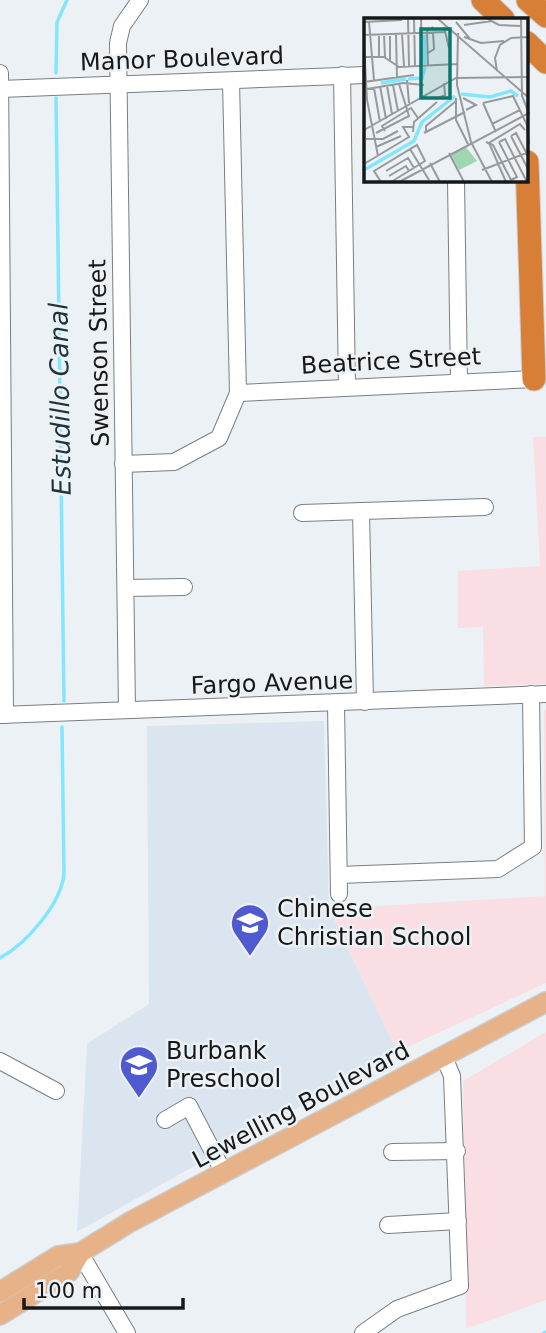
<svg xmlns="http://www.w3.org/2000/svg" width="546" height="1333" font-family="'DejaVu Sans',sans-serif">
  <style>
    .commercial { fill: #f9dee4 }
    .built { fill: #dae5ef }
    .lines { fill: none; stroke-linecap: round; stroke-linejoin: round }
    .stream { stroke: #81e6fe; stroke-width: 3.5 }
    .minor-casing { stroke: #7a7e82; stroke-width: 18 }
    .major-casing { stroke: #ccc; stroke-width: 22 }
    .highway-casing { stroke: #ccc; stroke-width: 25 }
    .minor { stroke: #fff; stroke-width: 16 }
    .major { stroke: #e7b287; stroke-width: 19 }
    .highway { stroke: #d77f37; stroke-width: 23 }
    .labels { text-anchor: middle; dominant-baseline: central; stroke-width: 5; stroke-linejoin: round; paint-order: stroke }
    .street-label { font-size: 24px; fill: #161819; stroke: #ecf1f5 }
    .poi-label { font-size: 24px; fill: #161819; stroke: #ecf1f5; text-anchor: start }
    .water-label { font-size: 26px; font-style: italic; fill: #1c3339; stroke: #ecf1f5 }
    .inset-river { fill: none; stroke: #81e6fe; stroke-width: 3.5 }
    .inset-road { fill: none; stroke: #969a9d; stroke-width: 2 }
    .view { fill: #0f766e; fill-opacity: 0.15; stroke: #0f766e; stroke-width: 3.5 }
    .inset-edge { fill: none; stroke: #161819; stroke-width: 3.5 }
  </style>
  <rect width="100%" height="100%" fill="#ecf1f5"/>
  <g class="commercial">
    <polygon points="533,437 546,437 546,684 484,686 483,627 458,628 458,571 540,566"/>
    <polygon points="544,710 546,710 546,983 397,1052 329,909 545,896"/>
    <polygon points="546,1032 546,1300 466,1329 463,1081"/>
  </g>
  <polygon class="built" points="324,721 329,909 397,1052 77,1232 87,1044 149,1004 147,726"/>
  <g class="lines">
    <g class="stream">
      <polyline points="56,73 57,22 67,0"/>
      <polyline points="56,98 64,701"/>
      <path d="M0,958C26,944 62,903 64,873L62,727"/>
      <polyline points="544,1333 546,1332"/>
    </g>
    <g class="minor-casing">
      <g id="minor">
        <polyline points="0,73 5,715"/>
        <polyline points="342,75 347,387"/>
        <polyline points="0,89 366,75"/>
        <polyline points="456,180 459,382"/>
        <polyline points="238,393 534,379"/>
        <polyline points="123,464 174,462 219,438 238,393 231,81"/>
        <polyline points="361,511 365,702"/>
        <polyline points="302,513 485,507"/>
        <polyline points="126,588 184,587"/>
        <polyline points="336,704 339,894"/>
        <polyline points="127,710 118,43 122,26 140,0"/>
        <polyline points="0,715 546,694"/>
        <polyline points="339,875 498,869 533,847 531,694"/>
        <polyline points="0,1061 56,1091"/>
        <polyline points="165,1120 189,1106 224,1173"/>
        <polyline points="392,1152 457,1151"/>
        <polyline points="388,1225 458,1221"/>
        <polyline points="80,1253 127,1333"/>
        <polyline points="363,1333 397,1309 460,1286 452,1076 444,1057"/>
      </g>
    </g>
    <g class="major-casing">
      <g id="major">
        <polyline points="0,1292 58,1256 80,1253 130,1222 546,1002"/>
        <polyline points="0,1315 69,1272 80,1253"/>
      </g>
    </g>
    <g class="highway-casing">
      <g id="highway">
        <polyline points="483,0 503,19"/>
        <polyline points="528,0 546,16"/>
        <polyline points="527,43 546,62"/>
        <polyline points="527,162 534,379"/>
      </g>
    </g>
    <use href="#minor" class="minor"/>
    <use href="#major" class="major"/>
    <use href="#highway" class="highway"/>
  </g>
  <defs>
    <g id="school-pin" transform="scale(2.0125)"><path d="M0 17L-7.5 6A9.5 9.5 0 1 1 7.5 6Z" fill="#505ad0" stroke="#ecf1f5"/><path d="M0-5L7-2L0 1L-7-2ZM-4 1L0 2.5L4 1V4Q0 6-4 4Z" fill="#fff"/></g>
  </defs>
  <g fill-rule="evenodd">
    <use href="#school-pin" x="250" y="923"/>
    <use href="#school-pin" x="139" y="1065"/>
  </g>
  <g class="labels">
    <g class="street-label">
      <text transform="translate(182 59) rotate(-2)">Manor Boulevard</text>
      <text transform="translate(99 353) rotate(-91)">Swenson Street</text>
      <text transform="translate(391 361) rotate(-3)">Beatrice Street</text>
      <text transform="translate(272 683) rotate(-2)">Fargo Avenue</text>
      <text transform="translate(301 1105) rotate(-28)">Lewelling Boulevard</text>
    </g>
    <g class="poi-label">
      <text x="277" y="909">Chinese<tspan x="277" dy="28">Christian School</tspan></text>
      <text x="166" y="1051">Burbank<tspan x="166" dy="28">Preschool</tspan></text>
    </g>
    <g class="water-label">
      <text transform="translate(60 399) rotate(-91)">Estudillo Canal</text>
    </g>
  </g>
  <g transform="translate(364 18)">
    <rect width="164" height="164" fill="#ecf1f5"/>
    <path d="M101,128L113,143L95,152L87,136Z" fill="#9dd6b0"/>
    <path class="inset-river" d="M60,17L61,46M44,61L58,60L61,49M17,65L42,61M97,76L126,79L147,73L154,78M0,152L50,123L58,104L91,78"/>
    <path class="inset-road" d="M44,0L45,48M50,0L51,48M57,0L58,48M73,0L165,80M122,0L135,7L158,8M0,4L38,2M5,4L10,62M92,4L106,21M100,7L128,3M80,9L85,30M94,15L93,67L107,124M20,16L21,39M32,16L33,59M38,16L40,48M0,17L82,14M15,17V38M100,19L117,25L140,23M0,24L3,82L14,138M64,35L70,31L69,15M1,39H20L35,49L93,46M26,43V16M64,48L63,13L69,9M133,53L131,40L136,27L147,20L165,19M43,62L45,85M0,64L50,57M29,67L34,93M16,68L22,101M23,68L28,96M10,70L16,104M3,71L39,65L60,67M92,80V102L104,126M99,80L112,87L102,92M72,81L81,77L80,65M119,85L149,78L163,107L165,126M119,85L132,114M128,106L156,92M0,112L92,60L165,59M21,113L18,108L47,90L54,100M49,114L50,104L73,84M62,114V108L92,83M12,115L45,98L35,66M60,115L101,94M147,118L165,153M147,118L152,115L165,140M2,121H19L34,113M107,124L128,164M122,124L129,127L147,162M135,124L141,121L163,164M135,124L153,159L147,162M12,129L37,118M46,131L65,162M85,135L100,164M66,145L76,164M0,146L45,119L39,109H50M118,152L165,134M22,153L44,140L50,150M25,158L42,148L45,153M17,164L10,153L53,127L61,143L27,164M35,164L165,95L158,78L157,0M142,164L125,125L156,106L161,112"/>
    <path class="view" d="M57,11H86V80H57Z"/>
    <rect width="164" height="164" class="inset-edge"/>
  </g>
  <path d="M24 1298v10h159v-10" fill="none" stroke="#161819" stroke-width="3.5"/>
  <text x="35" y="1298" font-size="21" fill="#161819" stroke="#ecf1f5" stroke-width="5" paint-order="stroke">100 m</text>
</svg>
